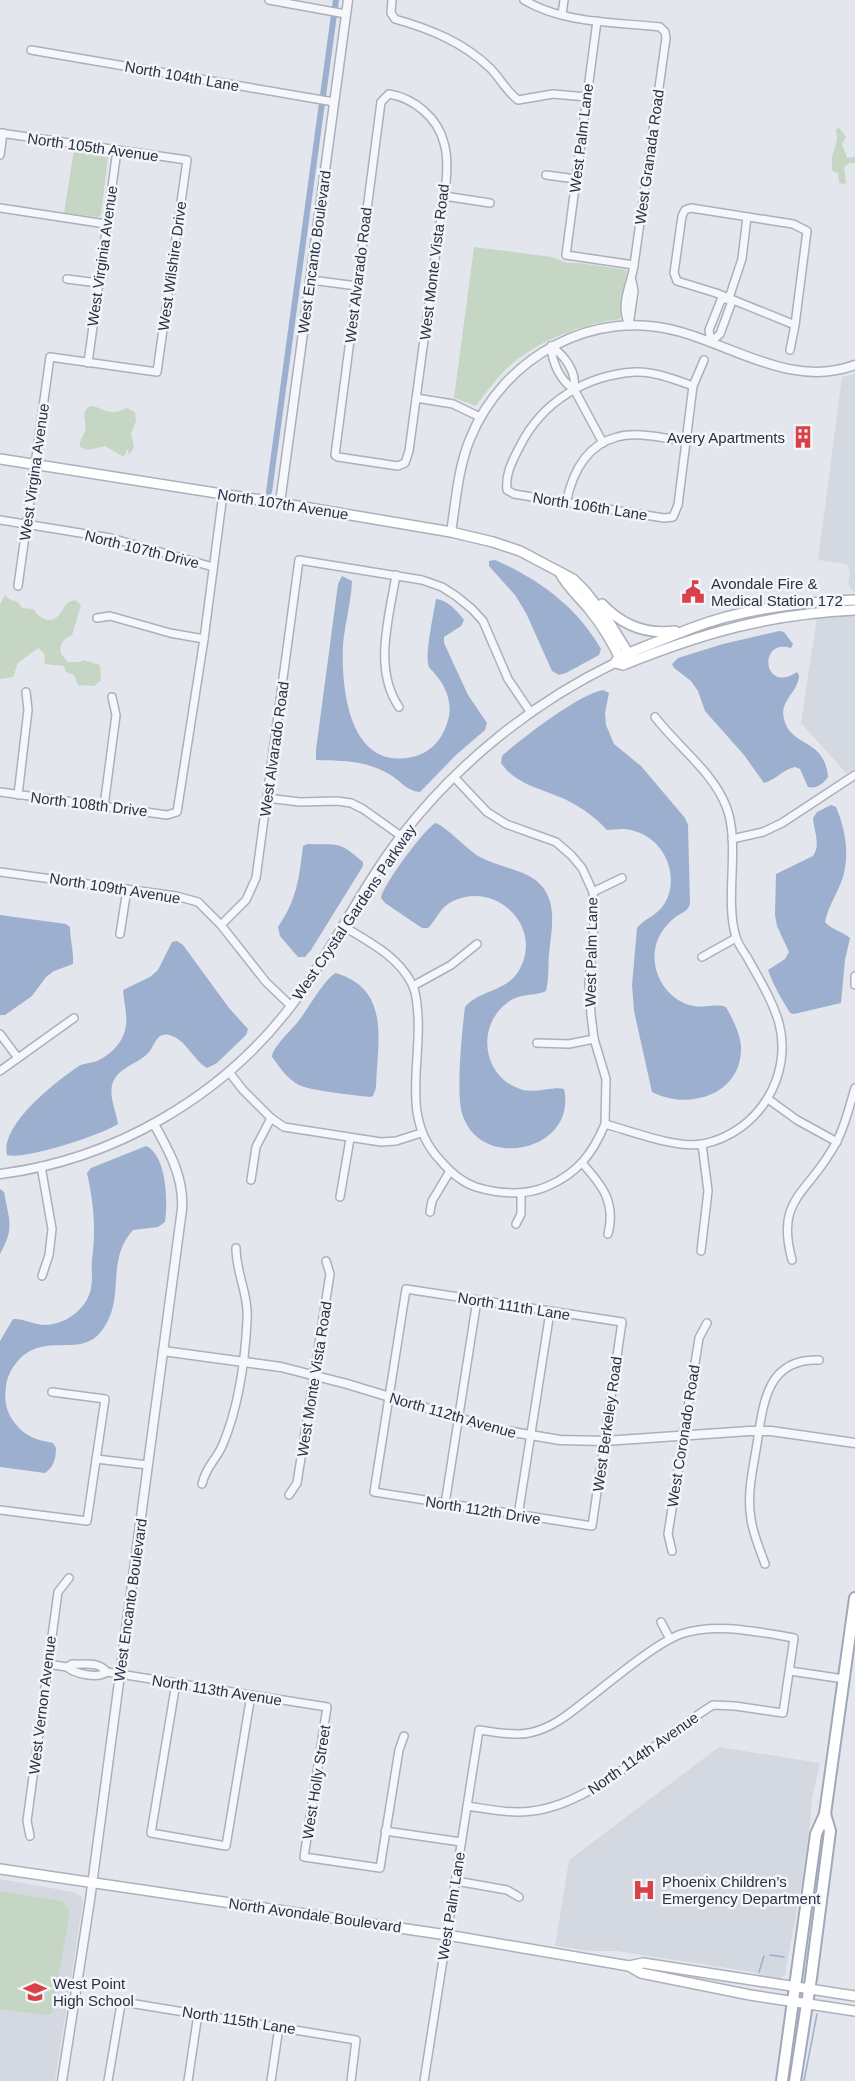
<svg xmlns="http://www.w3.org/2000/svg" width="855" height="2081" font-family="Arial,sans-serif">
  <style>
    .built { fill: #d4d8e1 }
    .green { fill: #c6d6c4 }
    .water { fill: #9cafce }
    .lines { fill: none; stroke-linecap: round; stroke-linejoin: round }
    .stream { stroke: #9cafce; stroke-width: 1.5 }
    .canal { stroke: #9cafce; stroke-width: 6 }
    .minor-casing { stroke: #abb0ba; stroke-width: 10 }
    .tertiary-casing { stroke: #abb0ba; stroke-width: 11 }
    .secondary-casing { stroke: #abb0ba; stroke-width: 12 }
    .primary-casing { stroke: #a1a8b9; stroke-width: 14 }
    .minor { stroke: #f6f7fa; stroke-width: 7 }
    .tertiary { stroke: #f6f7fa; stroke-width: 8 }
    .secondary { stroke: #fff; stroke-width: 9 }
    .primary { stroke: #fff; stroke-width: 10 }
    .labels { text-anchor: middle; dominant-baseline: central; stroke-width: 5; stroke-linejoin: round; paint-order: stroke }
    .street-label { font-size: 15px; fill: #293146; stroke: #f3f5f9 }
    .poi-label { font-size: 15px; fill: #293146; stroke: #f3f5f9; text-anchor: start }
  </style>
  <rect width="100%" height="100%" fill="#e3e6ec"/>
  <g class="built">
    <polygon points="855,374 855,592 851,590 848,582 850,573 847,564 818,560 842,377"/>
    <polygon points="855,614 855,769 846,773 801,723 817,617"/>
    <polygon points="719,1747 820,1763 812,1797 810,1824 801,1886 785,1975 781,1978 773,1979 753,1972 617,1951 591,1951 555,1946 569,1860"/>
    <polygon points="0,1879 73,1892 82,1897 83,1902 55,2081 0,2081"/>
  </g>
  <g class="green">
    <polygon points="839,128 846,137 842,144 847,158 855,157 855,163 849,163 844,167 846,184 839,183 838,173 832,171 832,157 837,140 836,129"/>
    <polygon points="74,150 108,157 101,215 99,217 64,213"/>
    <path d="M474,247L552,257L567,263H580L627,270L620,319C580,325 535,341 505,370C494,381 485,394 476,406L454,398Z"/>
    <path d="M90,406C98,406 103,411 111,412C116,413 122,410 127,408L135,412L136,421L131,434L134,446L132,451L127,456L129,452L127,449L124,457L105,446L88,450L80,447C79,439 83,438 85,431C88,421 79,414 90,406Z"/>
    <path d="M5,595L9,599L18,602L22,608L33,609C38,617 50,625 58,616C65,609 64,602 75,600L81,605L72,635C63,639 59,644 61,654L68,662H80L83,660L100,665L101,680L94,686L78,685L74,675L66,672L64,666L45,664L44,653L38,648L18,663L13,677L0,679V604Z"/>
    <polygon points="0,1891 62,1901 70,1912 52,2013 46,2015 0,2009"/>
  </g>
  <g class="water">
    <path d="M495,560C539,579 577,607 601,649L599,655L566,673L559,675L552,671L526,613L515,595L489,566V561Z"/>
    <path d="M342,576L352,581C351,603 345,623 343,645C341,688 349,771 412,757C431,753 443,739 448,720C453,704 446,686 435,674C435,673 429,668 429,667C424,656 434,613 436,599C448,600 457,611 464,620L461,626L444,637V643L468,695L487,723L485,730L456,755L420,792C406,791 400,780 389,774C364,760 343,761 316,760V750L338,584Z"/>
    <path d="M779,631L784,632L793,644L791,648C757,638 763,695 797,672L799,675C799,692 779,700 784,719C791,748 825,738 828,777C823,784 816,789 808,787L800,769L795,767C783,769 776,780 764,783L744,755L705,711L698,691L691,681L674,668L672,664L678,658L723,644Z"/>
    <path d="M603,690L609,693L605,713L606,725L614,744L641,766L685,818L688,825L690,904C687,912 683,912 677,916C671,920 665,927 661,933C644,961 662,1000 694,1006C704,1008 717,1003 726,1007C732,1018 740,1033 741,1046C743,1095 689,1111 652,1092L634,1011L632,985L637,928C645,918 657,916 665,903C681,874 663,837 631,830C623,828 615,830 607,830C593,815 576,803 557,796C535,787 515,783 501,763L502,756C522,738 578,695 603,690Z"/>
    <path d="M831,805L836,807C845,828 850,854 843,877C838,893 828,906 825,922C832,930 842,931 850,938L845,960L841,1003L794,1014L790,1013C782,999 773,985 768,970L785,959L789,952L777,926L775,915L776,874L813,856C821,845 814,831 813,818L817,812Z"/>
    <path d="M435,823C443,824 467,849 478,856C494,865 513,868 529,876C560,893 552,925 549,954C548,966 549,979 546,991C534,997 521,992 507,1003C475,1027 483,1079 523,1090C537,1093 555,1086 564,1089C578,1151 479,1173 462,1113C456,1093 462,1030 465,1007C480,990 505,992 518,972C545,929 498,880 453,901C440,907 437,919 428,928H422L385,903L381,898C383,885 423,831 435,823Z"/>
    <path d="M307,844C338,845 338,840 363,862V866L311,950L305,957H298L280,936L278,927C297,899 299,879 303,846Z"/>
    <path d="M0,915L66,924L70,927C70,940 74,952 73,964L54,971L46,977L32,996L5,1015H0Z"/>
    <path d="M177,941L183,945L229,1008L248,1029L246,1035L217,1063L207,1068C193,1060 186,1039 169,1035C157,1032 155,1045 149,1052C139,1064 120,1066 113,1082C108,1096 116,1110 118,1124C101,1135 26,1160 7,1155C0,1124 58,1080 79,1066C84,1063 91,1063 97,1061C106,1057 116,1049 121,1040C131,1023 124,1007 123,990L150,977L158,970L172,942Z"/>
    <path d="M336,973C392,990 377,1043 376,1088L373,1096L370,1097C354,1095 312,1091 299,1085C287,1079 279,1066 272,1057C272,1048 291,1030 297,1023C308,1010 323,980 336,973Z"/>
    <path d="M146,1146C167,1155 168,1203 165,1222L158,1227L133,1230C105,1261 126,1297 103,1329C81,1361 45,1329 17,1362C11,1369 7,1377 6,1387C4,1399 6,1412 14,1422C24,1436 36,1440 53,1443L56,1448C56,1458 54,1467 45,1473L0,1467V1341L13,1319C26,1318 37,1328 53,1324C70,1321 88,1306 91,1288C93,1279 91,1270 92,1260C96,1228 94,1205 87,1173L91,1168Z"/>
    <path d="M0,1189L4,1192C9,1220 15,1228 0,1254Z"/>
  </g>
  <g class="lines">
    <g class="stream">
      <polyline points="770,1955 784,1957"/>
      <polyline points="759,1972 764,1956"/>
      <polyline points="804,2081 817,2014"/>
    </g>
    <polyline class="canal" points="269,492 336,0"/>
    <g class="minor-casing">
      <g id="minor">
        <polyline points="269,0 346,14"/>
        <path d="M392,0L391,13L395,19C430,29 463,42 490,68C500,78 507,92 518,100L553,94L587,97"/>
        <path d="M524,0C564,24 616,22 660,27L665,32L666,38L634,265C631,286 619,304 629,325"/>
        <polyline points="562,15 564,0"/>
        <polyline points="597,21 566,255 634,265"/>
        <polyline points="31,50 334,102"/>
        <path d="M389,94C414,98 438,118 444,143C452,169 441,215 437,243C428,312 418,381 409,451L405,463L398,466L338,457L335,455L381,102Z"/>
        <polyline points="0,133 187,160 157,372 50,357 18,586"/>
        <polyline points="0,155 3,133"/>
        <polyline points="546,175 576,179"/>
        <polyline points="444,196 490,203"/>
        <polyline points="0,208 106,224"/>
        <polyline points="67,279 98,283"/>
        <polyline points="311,280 357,286"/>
        <polyline points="629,325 634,291 632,281"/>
        <polyline points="711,342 720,334 731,304 729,298 742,259 747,217"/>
        <polyline points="711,342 709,330 721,300 729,298"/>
        <path d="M551,346C552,362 560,381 574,389L603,443"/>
        <path d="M551,346C565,356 577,372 574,389"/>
        <polyline points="790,350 795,325 807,231 793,224 691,208 685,210 682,216 674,273 677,281 716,293 795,325"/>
        <polyline points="88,363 117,150"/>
        <path d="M693,386C676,380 654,371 635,372C586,375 542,402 520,446C513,460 505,473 507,490L514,494L664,518L673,517L678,505L693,386L704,360"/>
        <polyline points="416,398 453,404 480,417"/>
        <path d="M566,503C572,474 586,445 617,437C638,431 665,439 686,441"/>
        <polyline points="0,520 111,538 213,567"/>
        <path d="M396,575C389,618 373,669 399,707"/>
        <polyline points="97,618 110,616 170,633 204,639"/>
        <polyline points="454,777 487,812 506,824 556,842 571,855 582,868 593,892 594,926 589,982 591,1015 594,1039 606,1079 605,1124"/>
        <polyline points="0,792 167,815 177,812 204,639 223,494"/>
        <polyline points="18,795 28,710 26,692"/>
        <polyline points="267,798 300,802 337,801 351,803 363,809 401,836"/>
        <polyline points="104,806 116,715 112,697"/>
        <polyline points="732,839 763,832 782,823 855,775"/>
        <polyline points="0,872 176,896 198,902 221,925 266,982 291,1006"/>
        <polyline points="593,892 622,878"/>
        <polyline points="221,925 246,900 256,878 299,560 422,580 442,587 456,596 472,609 483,621 508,679 531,713"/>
        <path d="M343,926C369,942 398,956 412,984C417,993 417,1006 418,1016C421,1066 401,1119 440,1160C450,1172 461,1182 476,1187C499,1194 526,1196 548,1186C578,1173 593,1153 605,1124C631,1131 677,1149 703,1144C758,1133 793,1076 779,1023C772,999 759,979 747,957C743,951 738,944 736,937C724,899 741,843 726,806C712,771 678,747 655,717"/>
        <polyline points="120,934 127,889"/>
        <polyline points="702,957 736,938"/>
        <polyline points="855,976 855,985"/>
        <polyline points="413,986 451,965 477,944"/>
        <polyline points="0,1034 18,1058"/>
        <polyline points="537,1043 569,1044 594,1039"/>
        <polyline points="0,1071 74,1018"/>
        <polyline points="229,1072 243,1090 271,1118 284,1127 381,1142 396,1141 421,1133"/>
        <polyline points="768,1099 797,1120 837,1142"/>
        <path d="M582,1163C603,1186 616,1203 608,1234"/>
        <polyline points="41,1166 52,1229 49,1255 42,1276"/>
        <polyline points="251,1180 256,1147 271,1118"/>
        <polyline points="340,1197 350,1139"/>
        <polyline points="430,1212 432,1201 450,1171"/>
        <polyline points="516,1224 521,1214 521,1193"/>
        <polyline points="701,1251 708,1191 702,1144"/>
        <path d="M792,1260C776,1201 804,1196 830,1153C843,1134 848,1111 855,1088"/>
        <polygon points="406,1289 622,1322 592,1526 374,1492"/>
        <polyline points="96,1459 148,1465"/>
        <path d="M202,1484C207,1464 216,1461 223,1444C238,1408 245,1360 247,1321C249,1295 236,1273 236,1248"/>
        <polyline points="289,1495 297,1483 330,1274 326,1261"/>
        <polyline points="445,1504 477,1300"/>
        <polyline points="0,1510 87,1521 105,1399 52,1392"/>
        <polyline points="518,1516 550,1312"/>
        <polyline points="672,1551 668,1534 699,1338 707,1323"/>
        <path d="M765,1564C760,1550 753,1534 751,1519C747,1496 752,1473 756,1450C763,1408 764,1358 819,1360"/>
        <polyline points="661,1622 670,1639"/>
        <polyline points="47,1664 67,1667"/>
        <path d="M72,1664C85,1665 98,1661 107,1672C98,1679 75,1674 67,1667Z"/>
        <polyline points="790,1671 844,1679"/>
        <polyline points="107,1672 327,1707 304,1857 380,1868 399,1750 404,1736"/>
        <polyline points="176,1683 151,1833 226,1846 251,1695"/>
        <polyline points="385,1831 461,1842"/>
        <polyline points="30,1836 27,1821 58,1592 69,1578"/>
        <polyline points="456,1881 507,1890 519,1897"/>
        <polyline points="108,2081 121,2004 129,2003 356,2040 351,2081"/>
        <polyline points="188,2081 198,2014"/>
        <polyline points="271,2081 279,2027"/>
        <path d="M424,2081L479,1730C495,1732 514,1736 529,1733C550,1729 568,1715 584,1702C609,1683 654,1644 681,1634C717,1622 758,1632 794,1638L783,1713L735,1706L713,1705C659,1738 594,1804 532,1811C510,1814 488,1809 467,1806"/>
      </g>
    </g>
    <g class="tertiary-casing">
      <g id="tertiary">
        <polyline points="280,503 348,0"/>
        <path d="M451,532C456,501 458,468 470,439C503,357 594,306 681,332C737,348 794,388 855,365"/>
        <path d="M0,1174C113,1160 222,1097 291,1006C332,952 360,889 402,835C458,763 532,703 615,663"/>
        <polyline points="163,1351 281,1367 347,1384 495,1429 560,1440 605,1441 749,1431 771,1431 855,1443"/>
        <path d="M62,2081L90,1900L182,1209C184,1177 169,1151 154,1124"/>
      </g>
    </g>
    <g class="secondary-casing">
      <g id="secondary">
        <polyline points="0,459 280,503 451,532 493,542 520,551 573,579 585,591 609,622 633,661"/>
        <path d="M560,573C568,588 579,597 589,609C602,625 613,643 621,661"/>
        <path d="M855,600C801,602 743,608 692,628C668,637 644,647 619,657L615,663L623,665C703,633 768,614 855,610"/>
        <path d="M602,604C622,625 646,635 675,631"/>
        <polyline points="0,1869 447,1935 629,1966 643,1963 855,1996"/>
        <polyline points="629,1966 641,1973 750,1995 855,2011"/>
      </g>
    </g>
    <g class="primary-casing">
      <g id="primary">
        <polyline points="782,2081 816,1834 825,1814 855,1598"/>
        <polyline points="795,2081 811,1978 830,1831 825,1814"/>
      </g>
    </g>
    <use href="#minor" class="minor"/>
    <use href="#tertiary" class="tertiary"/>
    <use href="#secondary" class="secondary"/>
    <use href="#primary" class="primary"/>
  </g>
  <defs>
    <g id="building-bare" transform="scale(1.8)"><path d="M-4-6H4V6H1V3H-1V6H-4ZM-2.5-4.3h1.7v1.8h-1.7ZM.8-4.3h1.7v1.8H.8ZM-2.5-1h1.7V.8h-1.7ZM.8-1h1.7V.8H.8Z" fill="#d84148" stroke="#f3f5f9" stroke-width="2.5" paint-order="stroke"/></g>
    <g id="civic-bare" transform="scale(1.8)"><path d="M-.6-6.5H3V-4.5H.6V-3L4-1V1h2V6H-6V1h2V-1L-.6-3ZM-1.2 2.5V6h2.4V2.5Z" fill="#d84148" stroke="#f3f5f9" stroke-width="2.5" paint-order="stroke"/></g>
    <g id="hospital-bare" transform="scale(1.8)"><path d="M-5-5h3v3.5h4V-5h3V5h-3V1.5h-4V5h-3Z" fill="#d84148" stroke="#f3f5f9" stroke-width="2.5" paint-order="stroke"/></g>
    <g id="school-bare" transform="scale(1.8)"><path d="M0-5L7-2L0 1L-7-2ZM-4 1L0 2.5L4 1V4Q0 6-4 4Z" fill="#d84148" stroke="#f3f5f9" stroke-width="2.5" paint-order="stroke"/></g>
  </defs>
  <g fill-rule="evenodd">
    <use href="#building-bare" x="803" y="437"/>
    <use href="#civic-bare" x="693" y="592"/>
    <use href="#hospital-bare" x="644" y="1890"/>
    <use href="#school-bare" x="35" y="1992"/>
  </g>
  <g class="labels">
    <g class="street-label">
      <text transform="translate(182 76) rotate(10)">North 104th Lane</text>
      <text transform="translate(581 138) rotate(-83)">West Palm Lane</text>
      <text transform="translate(93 147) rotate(8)">North 105th Avenue</text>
      <text transform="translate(649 157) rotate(-82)">West Granada Road</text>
      <text transform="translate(314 252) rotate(-82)">West Encanto Boulevard</text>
      <text transform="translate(102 256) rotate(-82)">West Virginia Avenue</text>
      <text transform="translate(434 262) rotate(-83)">West Monte Vista Road</text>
      <text transform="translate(172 266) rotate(-82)">West Wilshire Drive</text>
      <text transform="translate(358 275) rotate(-83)">West Alvarado Road</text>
      <text transform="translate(34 472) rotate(-82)">West Virgina Avenue</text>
      <text transform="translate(283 504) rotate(9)">North 107th Avenue</text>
      <text transform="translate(590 506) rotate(9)">North 106th Lane</text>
      <text transform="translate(142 549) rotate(14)">North 107th Drive</text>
      <text transform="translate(274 749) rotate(-82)">West Alvarado Road</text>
      <text transform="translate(89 804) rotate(7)">North 108th Drive</text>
      <text transform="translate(115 888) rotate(9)">North 109th Avenue</text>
      <text transform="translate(354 912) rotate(-56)">West Crystal Gardens Parkway</text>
      <text transform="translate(591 952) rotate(-89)">West Palm Lane</text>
      <text transform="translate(514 1306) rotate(9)">North 111th Lane</text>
      <text transform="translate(314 1379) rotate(-81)">West Monte Vista Road</text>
      <text transform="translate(453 1415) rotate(16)">North 112th Avenue</text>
      <text transform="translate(607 1424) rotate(-82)">West Berkeley Road</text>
      <text transform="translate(683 1436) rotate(-81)">West Coronado Road</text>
      <text transform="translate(483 1510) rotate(9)">North 112th Drive</text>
      <text transform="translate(130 1600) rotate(-82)">West Encanto Boulevard</text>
      <text transform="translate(217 1690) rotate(9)">North 113th Avenue</text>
      <text transform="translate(42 1705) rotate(-83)">West Vernon Avenue</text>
      <text transform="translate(643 1753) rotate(-35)">North 114th Avenue</text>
      <text transform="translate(316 1782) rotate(-81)">West Holly Street</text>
      <text transform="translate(451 1906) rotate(-81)">West Palm Lane</text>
      <text transform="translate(315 1915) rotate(8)">North Avondale Boulevard</text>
      <text transform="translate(239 2020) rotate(9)">North 115th Lane</text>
    </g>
    <g class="poi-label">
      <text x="785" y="437" text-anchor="end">Avery Apartments</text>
      <text x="711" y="583">Avondale Fire &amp;<tspan x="711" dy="17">Medical Station 172</tspan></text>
      <text x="662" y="1881">Phoenix Children’s<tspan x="662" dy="17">Emergency Department</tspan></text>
      <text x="53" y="1983">West Point<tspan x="53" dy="17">High School</tspan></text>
    </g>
  </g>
</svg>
